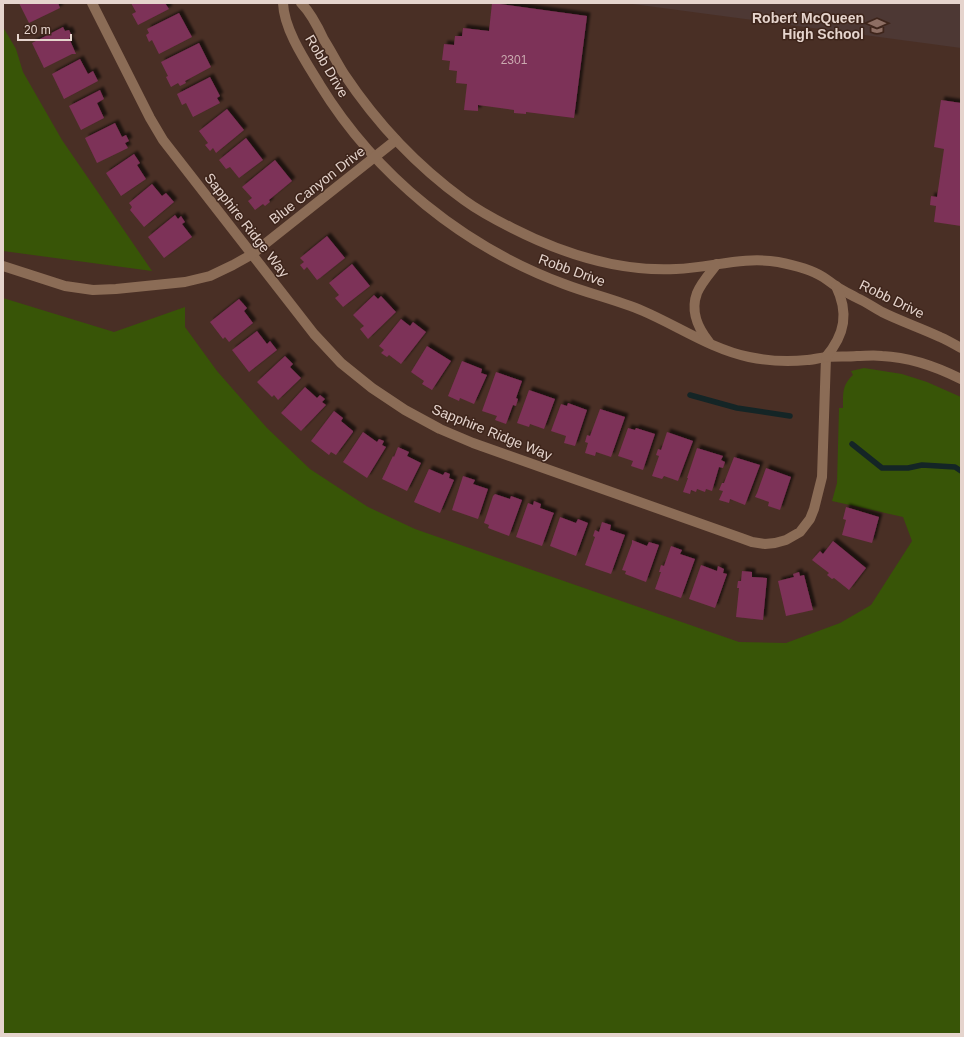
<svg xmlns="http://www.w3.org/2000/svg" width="964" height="1037" font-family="Arial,sans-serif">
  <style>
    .education { fill: #4d3834 }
    .green { fill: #385507 }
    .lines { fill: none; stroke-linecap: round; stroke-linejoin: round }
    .stream { stroke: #142526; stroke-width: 5.5 }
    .building { fill: #7d3158; filter: url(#shadow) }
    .minor { stroke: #8b6c56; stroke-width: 10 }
    .labels { text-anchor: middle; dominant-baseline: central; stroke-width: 3; stroke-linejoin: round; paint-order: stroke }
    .number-label { font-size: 12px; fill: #cbabb0 }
    .poi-label { font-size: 14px; font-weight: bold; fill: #e5d4cd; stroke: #3e251b; text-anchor: end }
    .street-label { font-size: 14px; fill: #e5d4cd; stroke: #3e251b }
  </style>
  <defs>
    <filter id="shadow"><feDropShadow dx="3.5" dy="-3.5" stdDeviation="1" flood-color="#0009"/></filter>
  </defs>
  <rect width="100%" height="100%" fill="#492f25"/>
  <polygon class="education" points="625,3 961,3 961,48"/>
  <g class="green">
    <polygon points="3,27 16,49 23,72 62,140 152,271 3,251"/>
    <path d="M3,298L114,332L185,307V327L217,371L267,428L310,469L368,507L415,529L739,642L786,643L840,623L871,605L912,541L903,517L832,501L837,483L839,408H843C843,393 842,385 853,375L851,371L864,368L902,374L927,382L961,397V1034H3Z"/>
  </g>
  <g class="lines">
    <g class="stream">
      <polyline points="690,395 737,408 790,416"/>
      <polyline points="852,444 882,468 908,468 922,465 955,467 961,471"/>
    </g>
  </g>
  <g class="building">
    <polygon points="19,3 58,3 60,8 29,23"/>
    <polygon points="131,3 165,3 169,9 138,25 132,14 136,12"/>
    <polygon points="492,3 587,16 574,118 526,112 526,114 514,113 514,110 478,105 478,111 464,110 467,84 456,83 457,71 449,70 450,61 442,60 444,44 454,45 455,36 462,36 463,28 489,31"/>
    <polygon points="179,13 192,37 159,54 152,40 149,42 146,35 149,33 147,29"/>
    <polygon points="63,27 65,31 69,30 72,36 69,38 76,54 72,54 44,68 32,43"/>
    <polygon points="199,43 211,67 185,81 186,83 180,86 178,83 171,87 166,77 168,76 161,62"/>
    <polygon points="80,59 88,74 93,71 98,81 64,99 52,74"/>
    <polygon points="210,77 220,96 217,98 220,103 193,117 186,103 182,105 177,94"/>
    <polygon points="100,90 104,99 97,103 104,118 81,130 69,106"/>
    <polygon points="941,100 961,103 961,226 934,222 936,206 930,205 931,196 937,197 944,149 934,147"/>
    <polygon points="227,109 244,130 216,153 213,148 210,151 205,145 208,143 199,131"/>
    <polygon points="115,123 122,137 126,135 129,141 125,143 128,148 97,163 85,138"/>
    <polygon points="246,138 263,160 239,178 230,167 226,169 219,160"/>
    <polygon points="134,154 140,163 137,165 146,179 121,196 106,173"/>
    <polygon points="275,160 292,181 269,200 270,202 265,206 263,204 255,210 248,201 252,198 242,187"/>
    <polygon points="152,184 162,196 166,193 174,202 144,227 130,210 132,207 129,203"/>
    <polygon points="175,215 178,219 181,216 185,222 182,224 192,237 164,258 148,237"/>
    <polygon points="327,236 345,258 320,278 317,280 307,267 304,270 300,265 304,262 300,258"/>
    <polygon points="352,264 370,286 343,307 335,298 339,295 329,283"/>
    <polygon points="374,295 378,299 381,296 396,312 368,339 360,329 364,326 353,315"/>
    <polygon points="239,299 247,308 244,311 253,323 229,342 225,337 223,339 210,322"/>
    <polygon points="401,319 410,326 413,322 426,332 401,364 389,355 387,357 381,353 384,350 379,346"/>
    <polygon points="257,331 267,344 270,341 277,350 249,372 232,350"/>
    <polygon points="427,346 451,361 432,390 422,384 424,381 411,372"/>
    <polygon points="285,356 293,364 290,367 301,378 278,400 274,395 272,397 257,382"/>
    <polygon points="462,361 482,369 481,373 487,375 474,404 460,398 459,401 448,396"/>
    <polygon points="496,372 522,381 516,398 518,399 516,406 513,405 506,424 495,420 497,416 482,411"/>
    <polygon points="305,387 317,398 320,395 325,399 322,402 326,405 301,431 281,413"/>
    <polygon points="529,390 555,399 544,429 530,424 529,427 517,423"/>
    <polygon points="568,403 587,410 575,446 564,443 566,436 551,431 561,404 567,406"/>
    <polygon points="600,409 625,417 611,457 596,452 595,456 585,453 588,443 585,442 587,435 590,436"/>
    <polygon points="334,411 343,418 341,421 353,431 353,432 336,455 331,452 329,455 311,441"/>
    <polygon points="628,428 635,430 636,428 655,434 643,470 631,466 633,461 618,456"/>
    <polygon points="363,432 377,442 379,439 384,441 382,445 386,447 367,478 343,462"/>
    <polygon points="667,432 693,441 678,481 664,476 662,479 652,476 659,456 656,455 658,449 661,450"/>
    <polygon points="398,447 409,452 407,456 421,463 407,491 382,479 393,456 394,457"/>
    <polygon points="697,448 723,456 721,460 725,462 723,468 719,467 712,491 706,489 705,492 697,489 696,492 691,490 690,494 683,492 688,478 687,478"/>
    <polygon points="734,457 760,465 745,505 730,499 729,503 719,500 723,491 719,490 722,483 724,483"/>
    <polygon points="766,468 791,477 780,510 768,506 769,502 755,497 757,493"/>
    <polygon points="429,469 443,475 445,472 450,474 449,478 454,480 440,513 414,502"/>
    <polygon points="463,476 475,480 473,484 488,489 478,519 452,510"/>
    <polygon points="495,494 510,499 511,496 522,500 509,536 488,528 489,525 484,523 493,496"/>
    <polygon points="534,501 541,504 540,508 554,513 553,515 542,546 516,537 528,503 533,505"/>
    <polygon points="846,507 879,517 872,543 842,535 846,520 843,519"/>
    <polygon points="560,517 576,523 578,519 588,523 576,556 550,546"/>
    <polygon points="602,522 611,525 610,530 625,535 611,574 585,565 595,537 593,536 595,530 599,532"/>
    <polygon points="632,540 647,546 649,542 659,545 646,582 625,574 626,571 622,570 632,543"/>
    <polygon points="833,541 866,568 849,590 834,578 832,579 827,575 829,573 812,560 820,551 823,554"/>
    <polygon points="671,546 682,550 680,554 695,559 681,598 655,589 661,572 659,572 661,565 664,566"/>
    <polygon points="701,565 717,571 718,566 724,569 723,573 727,574 715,608 689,599"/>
    <polygon points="742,571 752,572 752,577 767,578 763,620 736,617 739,588 737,588 738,581 741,581"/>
    <polygon points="799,572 800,576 804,575 813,610 786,616 778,581 794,577 793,574"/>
  </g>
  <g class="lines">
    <g class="minor">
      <polyline points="92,3 150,118 163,140 314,334 341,363 372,388 405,410 440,429 473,443 741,538 752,542 765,544 775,543 786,540 800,532 810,519 814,509 822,477 826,357"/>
      <path d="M283,3C284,30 306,62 320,85C376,176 464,247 564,284C590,294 617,300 643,311C678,326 711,349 749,357C768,361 789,362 807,360C814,360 821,357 828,357C837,356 847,357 857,356C865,356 874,355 882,356C909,357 937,367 961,379"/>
      <path d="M301,3C311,13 318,27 324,40C331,51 337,63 344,74C376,122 417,166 464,200C479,211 496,220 512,228C563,254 618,272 676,269C711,268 742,256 778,262C794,265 810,269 823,277C828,280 832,284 836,286C843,291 850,294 857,298C866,302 873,307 882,312C900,321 921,328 940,337C947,340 954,344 961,348"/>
      <polyline points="3,266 65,286 93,290 116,289 185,282 210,276 233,265 251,255 396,140"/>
      <path d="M709,342C698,328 690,312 697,293C701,283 710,273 717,264"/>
      <path d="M826,357C845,334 849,313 836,286"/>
    </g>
  </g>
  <defs>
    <g id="school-bare" transform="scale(1.38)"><path d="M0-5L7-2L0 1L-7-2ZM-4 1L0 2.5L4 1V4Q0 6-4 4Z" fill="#8d6e63" stroke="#3e251b" stroke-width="2.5" paint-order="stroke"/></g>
  </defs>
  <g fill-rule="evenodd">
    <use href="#school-bare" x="877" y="26"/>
  </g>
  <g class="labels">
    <g class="number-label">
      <text x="514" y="60">2301</text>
    </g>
    <g class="poi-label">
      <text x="864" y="18">Robert McQueen<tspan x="864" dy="16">High School</tspan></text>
    </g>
    <g class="street-label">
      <text transform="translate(327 66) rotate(59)">Robb Drive</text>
      <text transform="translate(317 185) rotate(-38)">Blue Canyon Drive</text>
      <text transform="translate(247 225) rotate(52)">Sapphire Ridge Way</text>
      <text transform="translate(572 270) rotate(20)">Robb Drive</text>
      <text transform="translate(892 299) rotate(26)">Robb Drive</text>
      <text transform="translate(492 432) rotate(22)">Sapphire Ridge Way</text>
    </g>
  </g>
  <rect width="964" height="1037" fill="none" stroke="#e5d4cd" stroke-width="8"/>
  <path d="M18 34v6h53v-6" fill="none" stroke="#e5d4cd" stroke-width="2"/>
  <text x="24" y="34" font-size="12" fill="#e5d4cd" stroke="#3e251b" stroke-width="3" paint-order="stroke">20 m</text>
</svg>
